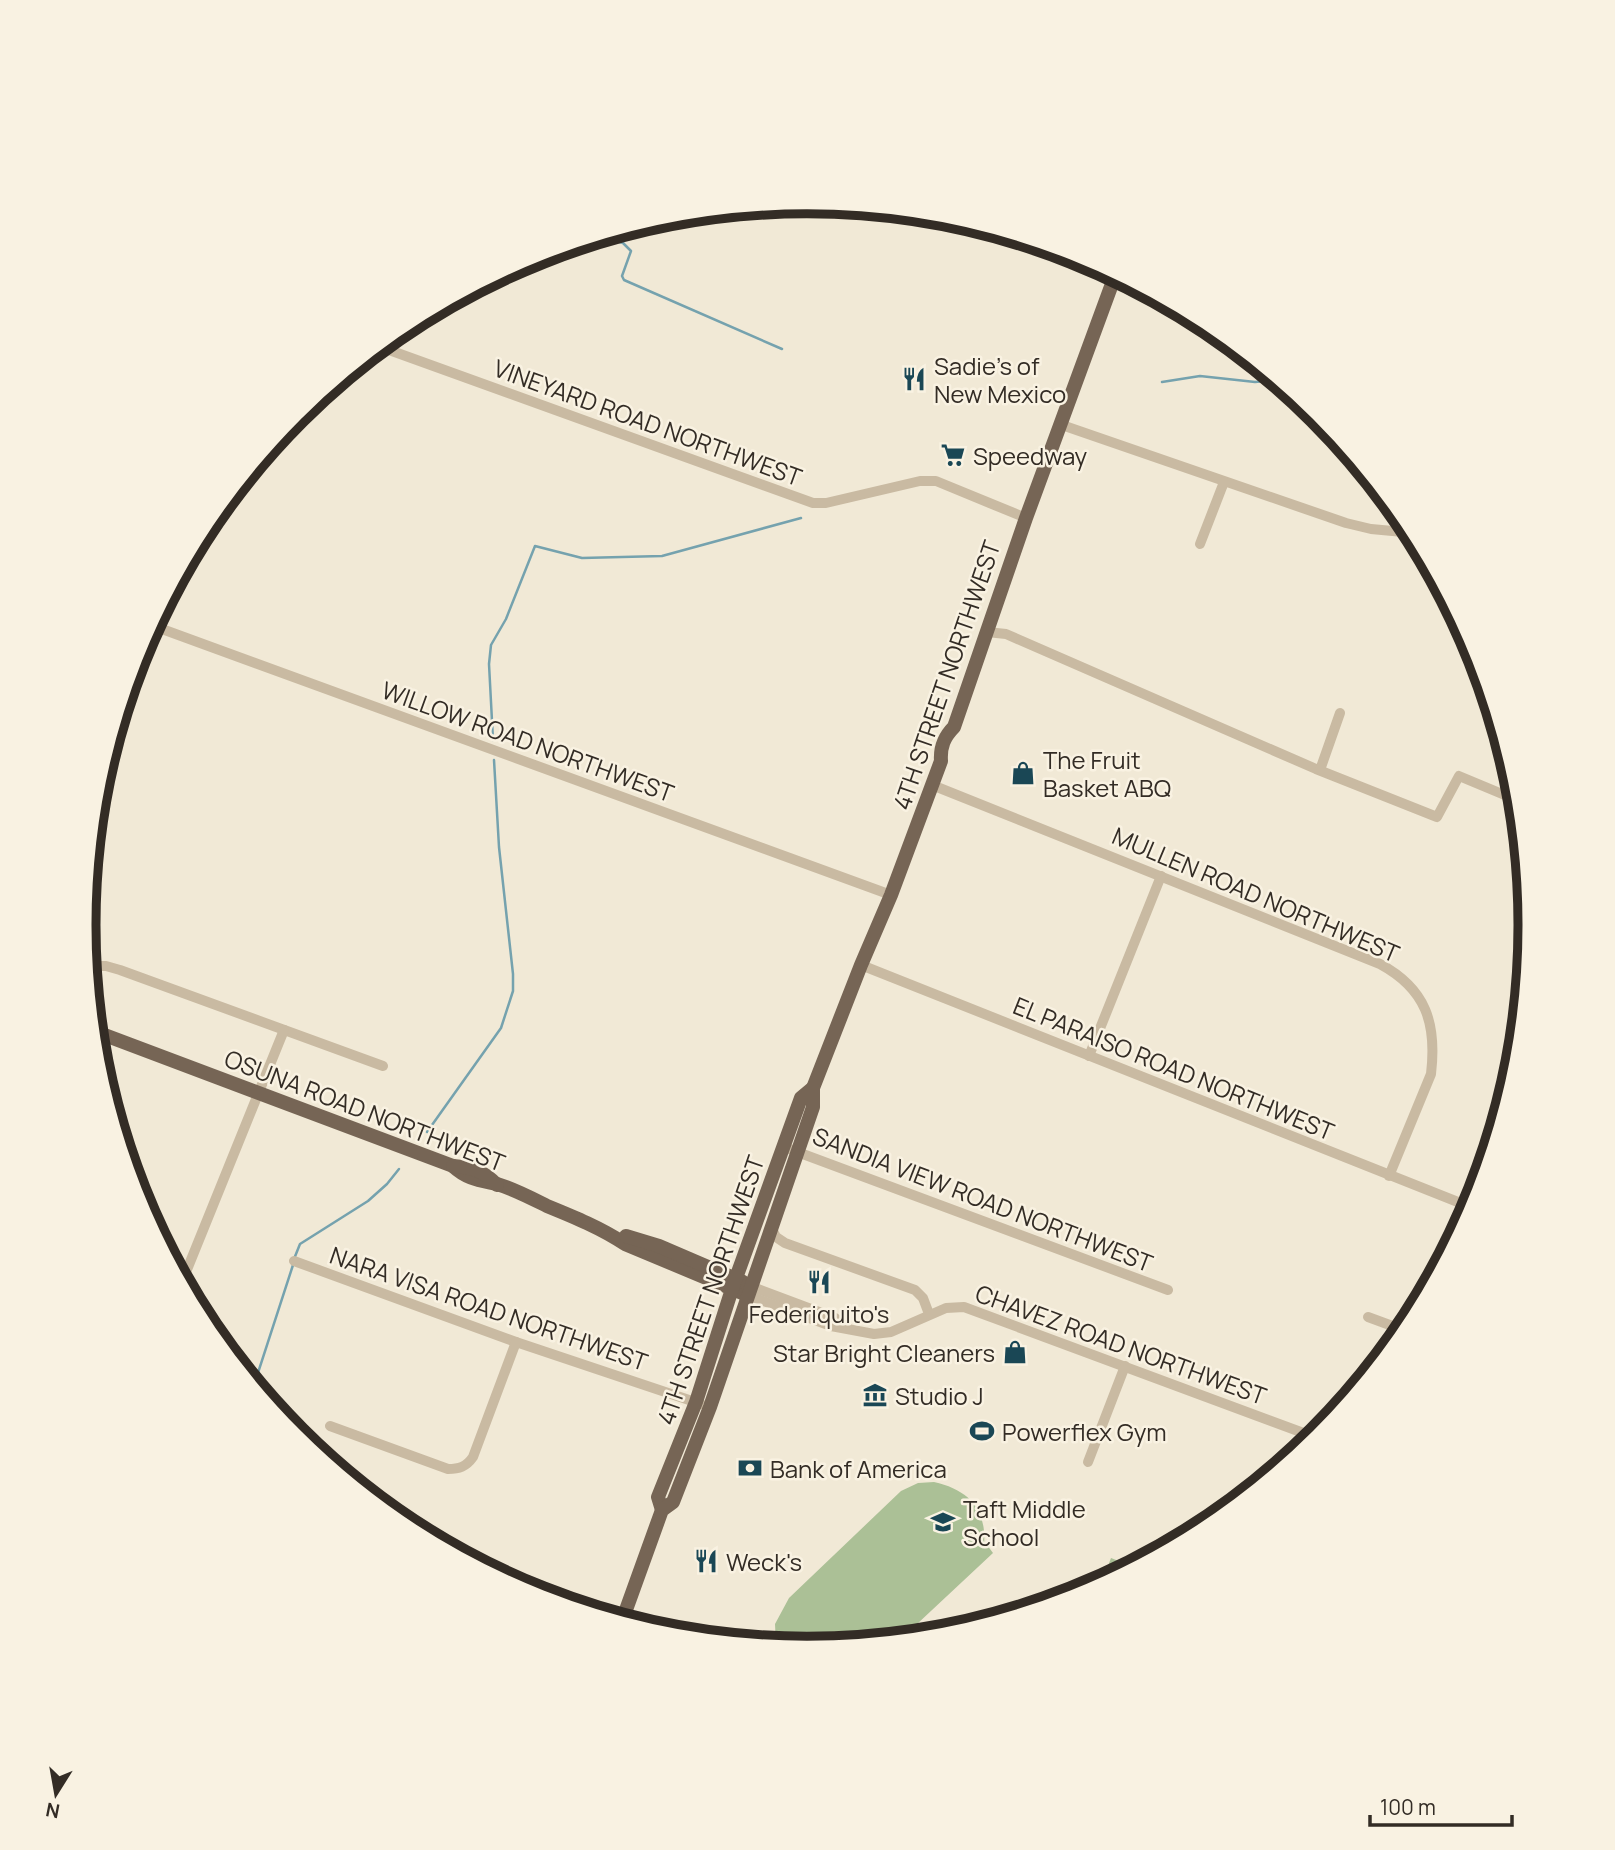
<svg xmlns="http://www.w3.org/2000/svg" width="1615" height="1850" font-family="Manrope,sans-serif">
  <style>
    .pitch { fill: #abc096 }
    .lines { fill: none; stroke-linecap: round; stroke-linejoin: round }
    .stream { stroke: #75a2ae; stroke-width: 2.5 }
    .minor { stroke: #c9baa2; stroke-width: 10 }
    .major { stroke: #766555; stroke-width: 14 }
    .labels { text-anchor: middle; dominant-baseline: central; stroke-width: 5; stroke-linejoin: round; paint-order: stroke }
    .poi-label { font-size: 24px; fill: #332c25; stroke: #f9f2e2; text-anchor: start }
    .street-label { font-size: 24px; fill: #332c25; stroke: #f9f2e2 }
    .rim { fill: none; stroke: #332c25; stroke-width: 9 }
  </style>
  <rect width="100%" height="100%" fill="#f1e9d6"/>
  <g class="pitch">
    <path d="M934,1482C969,1490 987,1509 984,1546L987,1545L993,1553L901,1639L807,1648L776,1645L775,1624L789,1598L901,1491L918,1483Z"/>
    <polygon points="1111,1558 1134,1567 1101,1585"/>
  </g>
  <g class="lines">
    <g class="stream">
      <polyline points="599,236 623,243 631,251 622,276 624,280 782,349"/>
      <polyline points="1162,382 1200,376 1255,382 1278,380"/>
      <polyline points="493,740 489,664 491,645 506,619 535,546 582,558 662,556 801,518"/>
      <polyline points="427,1132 501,1028 513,991 513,974 499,847 494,760"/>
      <polyline points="294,1259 300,1244 368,1201 387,1184 399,1169"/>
      <polyline points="254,1385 293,1265"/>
    </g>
    <g class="minor">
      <polyline points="378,346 813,503 826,503 920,481 936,481 1026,518"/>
      <polyline points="1059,424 1346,523 1371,529 1414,533"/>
      <polyline points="1200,544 1224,482"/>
      <polyline points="151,625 891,895"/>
      <polyline points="987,632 1006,634 1316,769 1437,817 1459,776 1519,801"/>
      <polyline points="1320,770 1340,713"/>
      <path d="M932,785L1380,964C1426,989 1437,1023 1431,1074L1389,1176"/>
      <polyline points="861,965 1473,1208"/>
      <polyline points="88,966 106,966 120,970 383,1066"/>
      <polyline points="97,1054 105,1034"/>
      <polyline points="1089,1056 1161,876"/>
      <polyline points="784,1147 1168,1290"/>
      <polyline points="771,1227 776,1237 785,1243 915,1290 923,1298 929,1314"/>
      <polyline points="294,1261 516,1342 701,1404"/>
      <polyline points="182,1282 284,1030"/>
      <polyline points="750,1286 835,1318 847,1327"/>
      <polyline points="747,1295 831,1326 874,1334 891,1332 946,1308 964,1307 1317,1438"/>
      <polyline points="1368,1317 1406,1331"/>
      <path d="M330,1426L448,1469C459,1469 466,1467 473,1457L516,1342"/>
      <polyline points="1088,1462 1125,1366"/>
    </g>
    <g class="major">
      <path d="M94,1031L453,1166C467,1179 479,1180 497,1184C514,1189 531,1198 547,1206C574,1217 601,1228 625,1244L747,1295"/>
      <path d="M453,1166C472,1167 484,1171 497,1185"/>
      <polyline points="626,1236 659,1246 743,1282"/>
      <polyline points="662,1510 658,1497 696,1402 732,1289 801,1098 813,1088"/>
      <path d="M622,1621L662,1510L673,1502L710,1407L813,1107V1088L861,965L891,895L941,761C940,747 944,737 954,727L1026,518L1116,273"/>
    </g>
  </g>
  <defs>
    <g id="restaurant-bare" transform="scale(1.89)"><path d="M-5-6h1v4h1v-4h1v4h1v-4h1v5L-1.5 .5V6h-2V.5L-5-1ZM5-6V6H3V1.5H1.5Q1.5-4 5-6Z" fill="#1a4755" stroke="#f9f2e2" stroke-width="2.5" paint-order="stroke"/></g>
    <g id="supermarket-bare" transform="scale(1.89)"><path d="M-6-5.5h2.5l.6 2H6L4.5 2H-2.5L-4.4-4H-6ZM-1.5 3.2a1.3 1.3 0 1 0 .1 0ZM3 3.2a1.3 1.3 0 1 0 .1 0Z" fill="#1a4755" stroke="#f9f2e2" stroke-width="2.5" paint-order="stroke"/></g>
    <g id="shop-bare" transform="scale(1.89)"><path d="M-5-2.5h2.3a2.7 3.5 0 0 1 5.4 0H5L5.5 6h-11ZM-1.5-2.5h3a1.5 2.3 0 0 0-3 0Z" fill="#1a4755" stroke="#f9f2e2" stroke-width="2.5" paint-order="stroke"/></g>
    <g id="museum-bare" transform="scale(1.89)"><path d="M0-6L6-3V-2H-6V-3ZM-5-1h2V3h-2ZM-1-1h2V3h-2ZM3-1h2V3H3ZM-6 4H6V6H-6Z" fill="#1a4755" stroke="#f9f2e2" stroke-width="2.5" paint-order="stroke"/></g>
    <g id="stadium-bare" transform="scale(1.89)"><path d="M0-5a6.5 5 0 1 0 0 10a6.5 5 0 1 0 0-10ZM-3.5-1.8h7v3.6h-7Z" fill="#1a4755" stroke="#f9f2e2" stroke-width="2.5" paint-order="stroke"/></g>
    <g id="bank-bare" transform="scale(1.89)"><path d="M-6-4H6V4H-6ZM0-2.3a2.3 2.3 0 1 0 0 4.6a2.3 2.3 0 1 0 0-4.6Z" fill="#1a4755" stroke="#f9f2e2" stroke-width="2.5" paint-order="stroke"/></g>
    <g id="school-bare" transform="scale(1.89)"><path d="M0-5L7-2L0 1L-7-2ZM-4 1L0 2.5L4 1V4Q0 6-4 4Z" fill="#1a4755" stroke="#f9f2e2" stroke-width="2.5" paint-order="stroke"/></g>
  </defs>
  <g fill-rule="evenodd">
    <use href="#restaurant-bare" x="914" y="379"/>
    <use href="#supermarket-bare" x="953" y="455"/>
    <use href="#shop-bare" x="1023" y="773"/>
    <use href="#restaurant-bare" x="819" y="1282"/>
    <use href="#shop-bare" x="1015" y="1352"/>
    <use href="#museum-bare" x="875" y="1395"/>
    <use href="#stadium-bare" x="982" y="1431"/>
    <use href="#bank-bare" x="750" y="1468"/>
    <use href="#school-bare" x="943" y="1522"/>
    <use href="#restaurant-bare" x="706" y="1561"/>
  </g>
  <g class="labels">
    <g class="poi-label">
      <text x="934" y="365">Sadie's of<tspan x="934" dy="28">New Mexico</tspan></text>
      <text x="973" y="455">Speedway</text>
      <text x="1043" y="759">The Fruit<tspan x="1043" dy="28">Basket ABQ</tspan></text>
      <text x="819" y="1313" text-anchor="middle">Federiquito's</text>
      <text x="995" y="1352" text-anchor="end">Star Bright Cleaners</text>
      <text x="895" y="1395">Studio J</text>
      <text x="1002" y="1431">Powerflex Gym</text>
      <text x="770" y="1468">Bank of America</text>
      <text x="963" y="1508">Taft Middle<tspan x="963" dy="28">School</tspan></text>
      <text x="726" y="1561">Weck's</text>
    </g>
    <g class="street-label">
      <text transform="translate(648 422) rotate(20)">VINEYARD ROAD NORTHWEST</text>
      <text transform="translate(946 675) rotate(-71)">4TH STREET NORTHWEST</text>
      <text transform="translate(528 741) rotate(20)">WILLOW ROAD NORTHWEST</text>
      <text transform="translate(1256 894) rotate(23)">MULLEN ROAD NORTHWEST</text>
      <text transform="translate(1174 1068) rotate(22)">EL PARAISO ROAD NORTHWEST</text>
      <text transform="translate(365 1110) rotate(21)">OSUNA ROAD NORTHWEST</text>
      <text transform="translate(983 1199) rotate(21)">SANDIA VIEW ROAD NORTHWEST</text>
      <text transform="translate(710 1290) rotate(-71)">4TH STREET NORTHWEST</text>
      <text transform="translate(489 1308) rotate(19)">NARA VISA ROAD NORTHWEST</text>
      <text transform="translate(1121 1344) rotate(20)">CHAVEZ ROAD NORTHWEST</text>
    </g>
  </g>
  <path d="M0 0H1615V1850H0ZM96 925a711 711 0 1 1 1422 0a711 711 0 1 1-1422 0Z" fill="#f9f2e2" fill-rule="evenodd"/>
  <path class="rim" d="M96 925a711 711 0 1 1 1422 0a711 711 0 1 1-1422 0Z"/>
  <g transform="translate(56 1794) rotate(191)" stroke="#f9f2e2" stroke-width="5" paint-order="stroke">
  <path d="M0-5L12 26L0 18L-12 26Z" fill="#332c25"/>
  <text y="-10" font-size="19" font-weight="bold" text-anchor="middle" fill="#332c25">N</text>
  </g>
  <path d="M1370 1815v10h142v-10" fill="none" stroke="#332c25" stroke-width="3.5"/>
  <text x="1380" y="1815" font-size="21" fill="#332c25" stroke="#f9f2e2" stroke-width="5" paint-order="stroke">100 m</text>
</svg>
